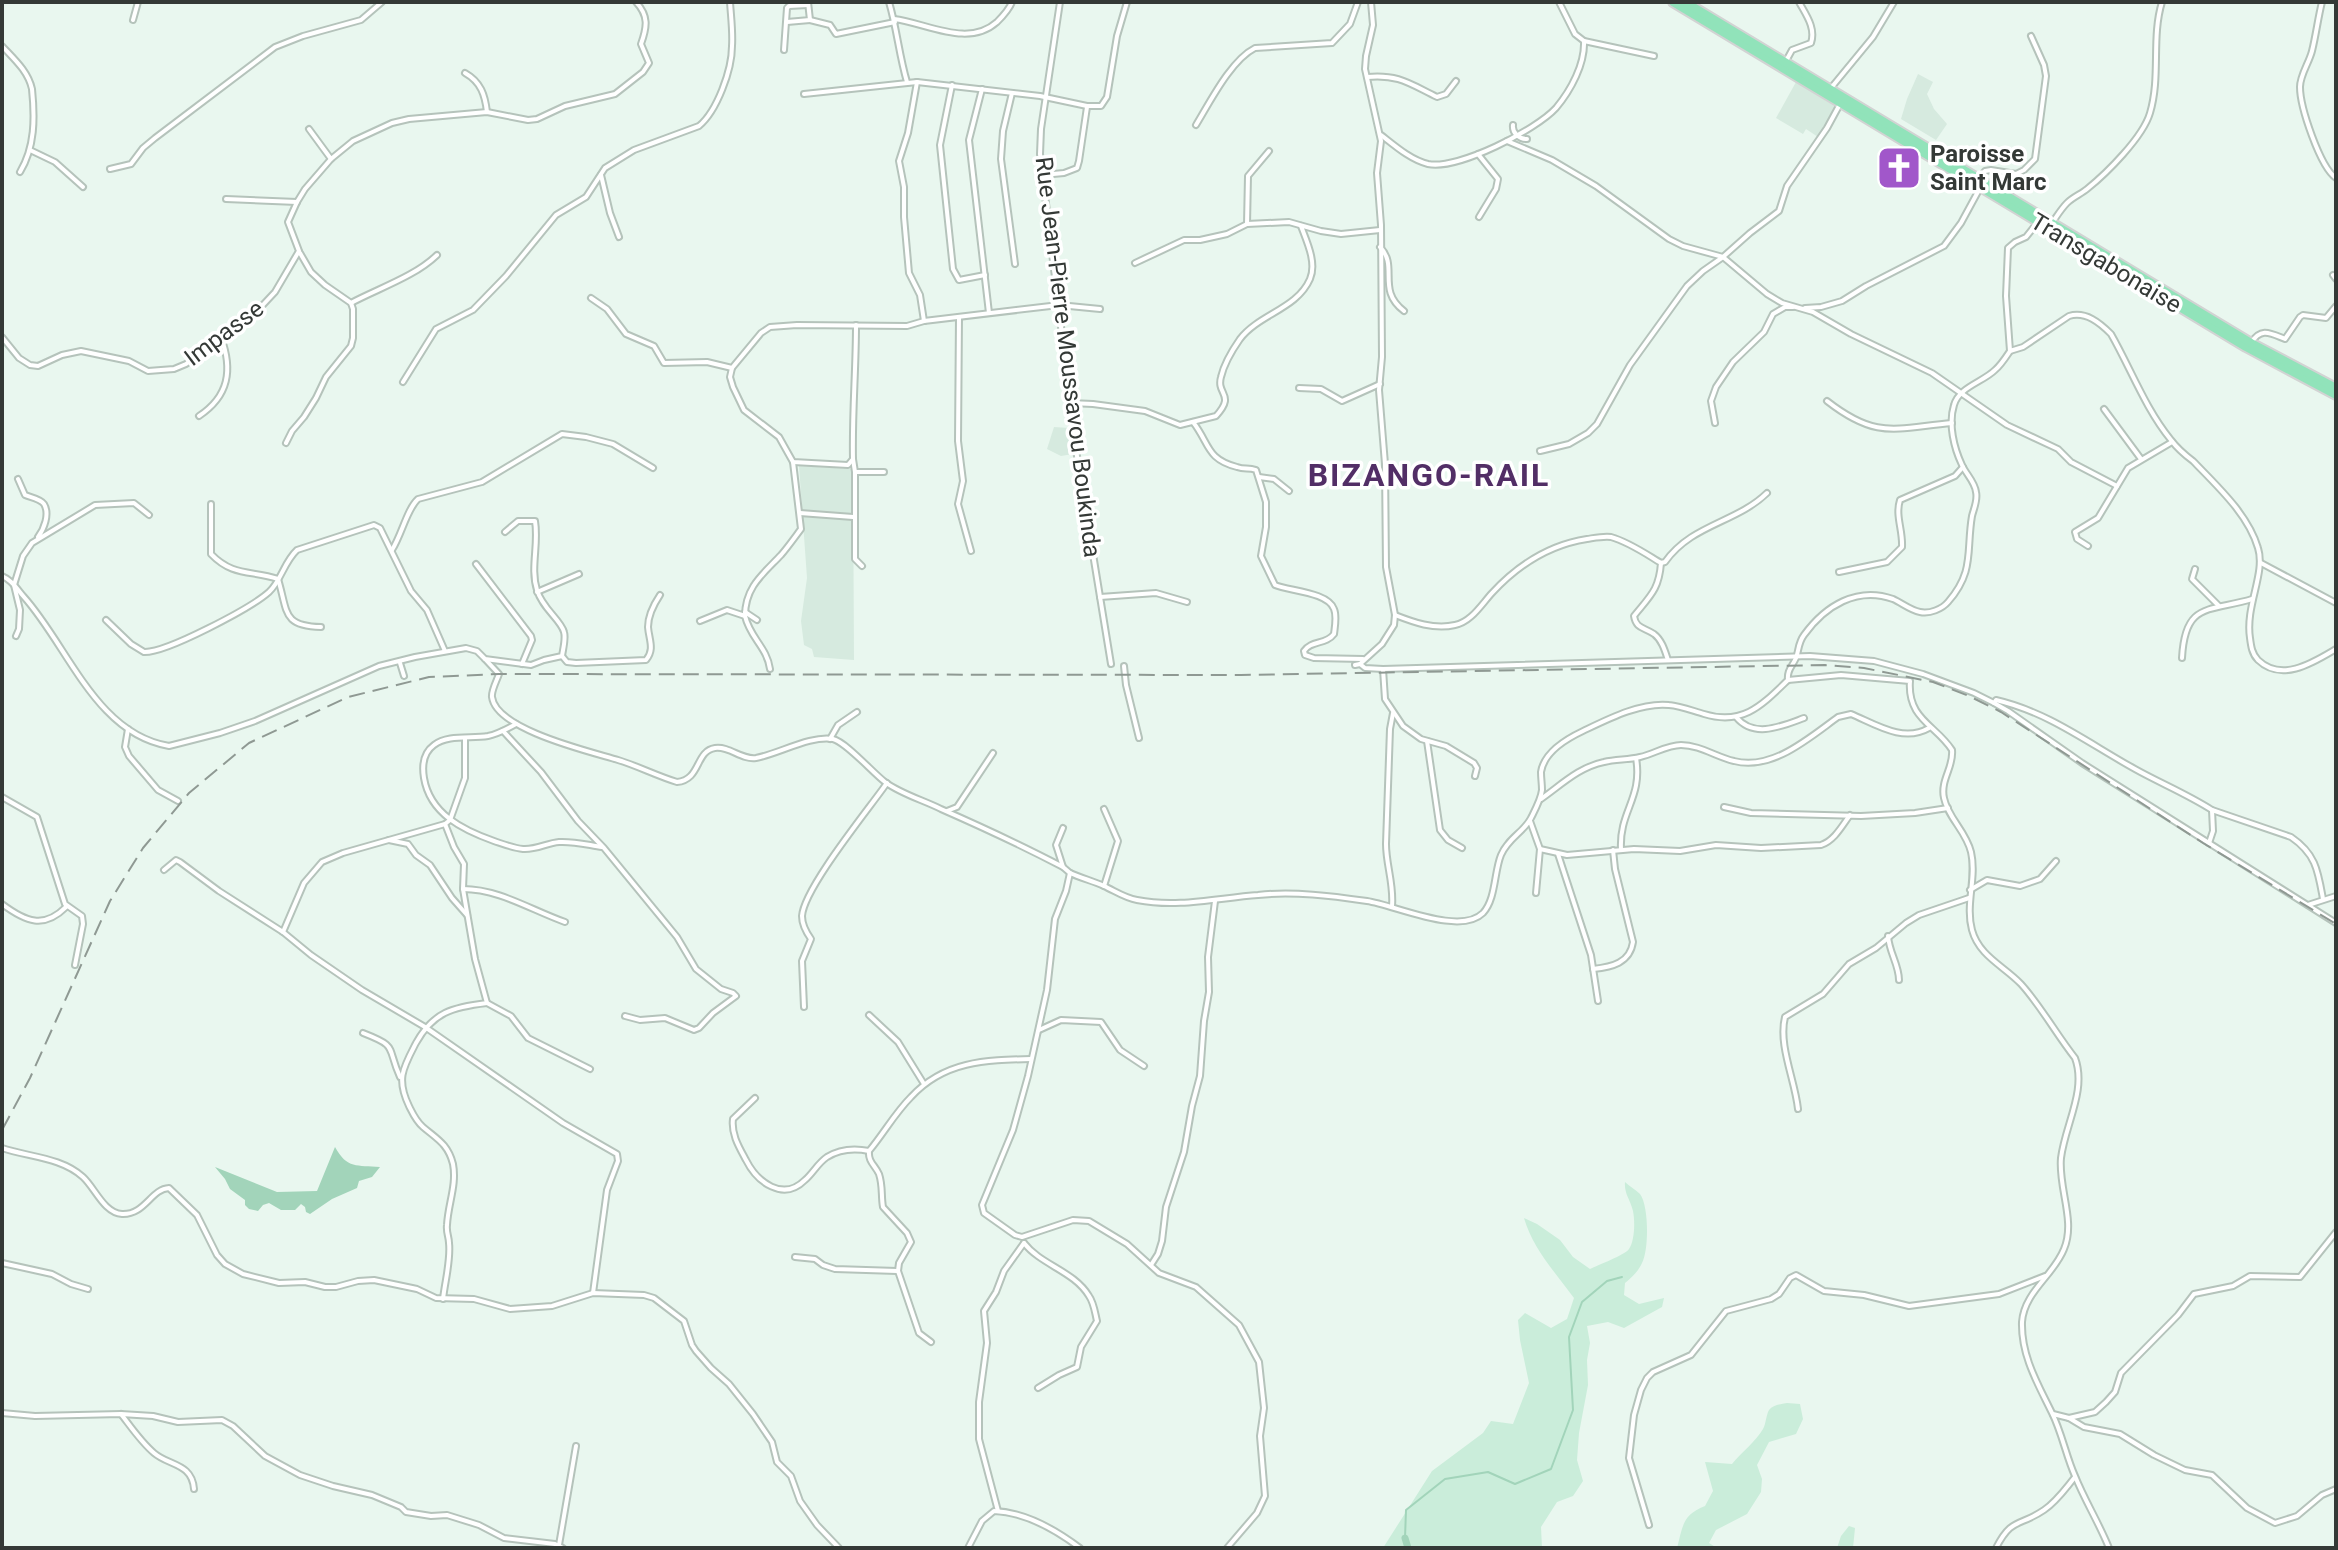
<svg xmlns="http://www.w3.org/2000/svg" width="2338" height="1550" font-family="Roboto,sans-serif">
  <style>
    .built { fill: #d6eadf }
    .green { fill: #caedda }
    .water { fill: #a2d4ba }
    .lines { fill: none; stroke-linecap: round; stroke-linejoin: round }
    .stream { stroke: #a2d4ba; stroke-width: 2 }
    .river { stroke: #a2d4ba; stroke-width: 7 }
    .street-casing { stroke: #b5c3bb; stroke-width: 8 }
    .highway-casing { stroke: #d2d3d3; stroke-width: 12 }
    .street { stroke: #fff; stroke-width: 4 }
    .highway { stroke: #91e3ba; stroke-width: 8 }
    .rail { stroke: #8f9993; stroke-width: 2; stroke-dasharray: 16 8; stroke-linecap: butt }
    .labels { text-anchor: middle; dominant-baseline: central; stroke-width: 7; stroke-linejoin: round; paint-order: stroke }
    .poi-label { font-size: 24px; font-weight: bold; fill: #343936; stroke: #fff; text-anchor: start }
    .street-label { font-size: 24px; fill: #343936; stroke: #fff }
    .district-label { font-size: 32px; font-weight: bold; letter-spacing: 2px; fill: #522e66; stroke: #fff }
  </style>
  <rect width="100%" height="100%" fill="#e9f7ef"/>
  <g class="built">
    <polygon points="1918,74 1933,82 1927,94 1934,109 1947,124 1936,140 1901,119 1907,99"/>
    <polygon points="1796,82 1836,107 1818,137 1806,129 1803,134 1776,118"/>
    <polygon points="1054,427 1069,428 1073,454 1061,456 1047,449"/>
    <polygon points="799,466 853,469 854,660 814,657 812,649 804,645 801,621 807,578"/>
  </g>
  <g class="green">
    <path d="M1625,1182C1629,1186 1636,1190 1640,1194C1649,1206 1649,1250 1642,1263C1638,1272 1632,1277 1625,1283L1624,1295L1639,1304L1664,1298L1662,1307L1624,1328L1608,1322L1587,1326L1590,1343L1587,1360L1588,1385L1579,1433L1577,1460L1583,1481L1573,1496L1557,1502L1541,1527L1542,1548H1383L1432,1471L1483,1433L1491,1421L1513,1424L1529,1383L1520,1340L1518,1320L1525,1313L1551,1328L1567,1319L1574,1298C1555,1272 1533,1249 1524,1218L1537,1224L1560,1240L1573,1257L1590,1269C1598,1265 1625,1255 1629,1249C1635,1240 1635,1221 1633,1211C1630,1199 1624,1194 1625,1182Z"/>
    <path d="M1787,1403L1800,1404L1803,1419L1796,1434L1769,1442L1757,1465L1762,1479L1761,1492L1747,1514L1716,1530L1709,1543L1717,1548H1677C1683,1526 1682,1515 1705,1506L1713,1491L1705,1462L1732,1464C1741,1453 1756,1441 1763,1429C1766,1424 1766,1415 1769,1410C1773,1405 1781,1404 1787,1403Z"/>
    <polygon points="1849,1526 1855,1528 1853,1548 1837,1548 1841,1536"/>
  </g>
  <path class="water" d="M335,1147C347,1169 357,1165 380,1167L372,1177L359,1181L357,1188L332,1199L310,1214L306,1212L305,1207L301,1204L295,1210H281L269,1203L263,1205L258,1211L249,1209L245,1205V1200L230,1189L225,1179L215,1167L277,1192L317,1191Z"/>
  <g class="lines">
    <polyline class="stream" points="1405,1538 1406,1510 1445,1479 1488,1472 1515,1484 1551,1469 1573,1410 1569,1337 1582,1302 1607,1281 1622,1277"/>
    <polyline class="river" points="1405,1538 1408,1548"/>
    <g class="street-casing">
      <g id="street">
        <path d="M889,2C897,29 899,55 907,82"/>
        <polyline points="1060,2 1041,129 1040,154 1062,335 1069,377 1070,403 1075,444 1111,664"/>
        <path d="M2322,2C2318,18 2316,35 2312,51C2309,63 2300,75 2300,87C2300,107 2320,167 2336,178"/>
        <path d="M894,19C927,23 968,48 997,22C1003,16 1009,10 1012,2"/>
        <polyline points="133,20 138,2"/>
        <polyline points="810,20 830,25 836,34 895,22"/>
        <polyline points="787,22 810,20 808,2"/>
        <polyline points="1584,41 1654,56"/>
        <path d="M2,46C14,59 28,71 32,89C35,118 35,147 20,172"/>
        <polyline points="784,50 787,8 789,6 808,5"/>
        <path d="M1786,61L1792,50L1811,43C1816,28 1806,15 1799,2"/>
        <path d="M465,73C481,82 485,95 487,112"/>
        <path d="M1367,77C1399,74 1410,84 1437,97L1446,94L1456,81"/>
        <polyline points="917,82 908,133 899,161 904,187 904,217 909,273 920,295 924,321"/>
        <polyline points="952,85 940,145 953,269 959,280 985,275"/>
        <polyline points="1831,88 1873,37 1894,2"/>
        <polyline points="982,89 969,140 989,313"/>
        <polyline points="1012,93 1003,131 1001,159 1015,264"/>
        <polyline points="804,94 917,82 1040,96 1087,106 1101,106 1107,97 1117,36 1127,2"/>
        <path d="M1196,125C1210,102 1231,60 1255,48L1332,43L1350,24L1358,2"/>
        <path d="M1513,125C1512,133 1519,139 1527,139"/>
        <polyline points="309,129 331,159"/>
        <path d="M1381,135C1395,146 1411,160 1428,164C1458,170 1536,130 1556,108C1571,90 1585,64 1584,41L1575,34L1559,2"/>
        <polyline points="1507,141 1552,160 1596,186 1669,239 1683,246 1723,257 1767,294 1782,303 1813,312 1851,334 1932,373 2007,425 2058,449 2071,462 2117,486"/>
        <polyline points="30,150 55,162 83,187"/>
        <polyline points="1478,154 1498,179 1496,189 1479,217"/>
        <polyline points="110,169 131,164 143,148 155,138 275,47 303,36 361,20 382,2"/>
        <polyline points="601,175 610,213 619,237"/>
        <polyline points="1042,175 1064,173 1077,168 1079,161 1087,107"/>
        <polyline points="1980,177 1985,171 1991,170 2016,174 2024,170 2035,159 2046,76 2044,65 2031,36"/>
        <polyline points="226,199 297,202"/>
        <path d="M2052,223C2057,216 2061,209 2067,203C2073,197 2081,194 2087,189C2107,173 2143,137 2150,113C2161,76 2151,38 2162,2"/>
        <polyline points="1247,224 1248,176 1269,151"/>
        <path d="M1380,247C1399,266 1376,290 1404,311"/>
        <polyline points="1135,263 1184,240 1200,240 1227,234 1247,224 1289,222 1321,231 1341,234 1380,230"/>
        <polyline points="2333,275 2336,279"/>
        <polyline points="591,298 607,309 626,334 654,346 664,363 707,362 732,368 761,333 770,327 797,325 907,326 924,321 1059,305 1100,309"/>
        <path d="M351,303C379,288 414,277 437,255"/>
        <polyline points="1805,308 1821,307 1842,301 1866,286 1944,246 1961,223 1980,188"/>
        <polyline points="959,317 958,441 963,481 958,504 971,551"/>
        <path d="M2,337L19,358L30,365L38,366L62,355L81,351L129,361L148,371L174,369L186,364L260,308L275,292L299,251L288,222L297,202L305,189L331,159L353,141L392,123L409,119L487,112L528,120L537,119L565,106L615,94L643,72L649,63L641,44C647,27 649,16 636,2"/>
        <path d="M2251,343C2261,327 2270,333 2285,339L2300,317L2303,315L2326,318L2336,306"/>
        <path d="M2010,351L2023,347L2069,316C2086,311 2100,323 2111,334C2131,369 2145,408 2171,440C2177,448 2185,455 2193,461C2217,486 2248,514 2258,548C2266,573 2245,606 2250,638C2251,646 2252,654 2258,660C2282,683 2314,662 2336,649"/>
        <path d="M732,368L730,377L733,387L744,410L779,437L793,462L848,465L853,459C852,414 856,370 856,325"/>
        <path d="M403,382L436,329L473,310L506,276L556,215L586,197L605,168L634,150L699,126C717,111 732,70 732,46C733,32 731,17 730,2"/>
        <polyline points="1299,388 1321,389 1342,401 1380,384"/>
        <path d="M1827,401C1877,440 1895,428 1952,423"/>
        <path d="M1070,403L1093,404L1145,411L1180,425L1216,416C1236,394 1216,395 1221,377C1224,364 1233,349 1240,339C1259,314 1297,309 1310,279C1317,263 1307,242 1301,226"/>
        <polyline points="2104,409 2141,459"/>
        <path d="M199,416C229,396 233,370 221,337"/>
        <path d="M1193,422C1210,444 1206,459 1237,467C1245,470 1248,467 1256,470L1266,502V527L1261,556L1275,585C1289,591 1328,592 1334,609C1337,616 1335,626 1334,634C1326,645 1311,640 1304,651L1305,655L1314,658L1363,659"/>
        <polyline points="1715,423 1711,401 1716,387 1733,362 1764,332 1773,314 1785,307 1793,307"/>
        <polyline points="286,443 292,431 304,417 316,398 326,377 351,346 353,338 353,309 351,303 325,285 311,272 300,253"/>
        <polyline points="1540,451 1569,444 1588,433 1597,424 1630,365 1687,286 1703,271 1723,257 1750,233 1779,211 1787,186 1827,128 1840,104"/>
        <polyline points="853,459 855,472 884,472"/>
        <polyline points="855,472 855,559 862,566"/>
        <polyline points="1259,477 1274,479 1289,491"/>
        <path d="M18,479L25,495C30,497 41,499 44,504C50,514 44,529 38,537"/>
        <path d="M211,504V554C233,577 252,570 278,579C288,612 282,626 321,627"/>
        <polyline points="800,513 853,517"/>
        <polyline points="2088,546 2077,539 2075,532 2098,518 2128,468 2172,442"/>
        <path d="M392,550C402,534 407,509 418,499L482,482L562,434L586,437L613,444L653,468"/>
        <path d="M1661,563C1659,590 1650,596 1634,616C1636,629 1644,627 1654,634C1662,640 1665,651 1668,660"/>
        <polyline points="2261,563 2336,603"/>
        <polyline points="476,564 531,636 532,640 522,664"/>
        <polyline points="2195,569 2192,579 2219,606"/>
        <path d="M1839,572L1887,562L1902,547C1903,530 1895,516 1900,500L1955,476L1963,467"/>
        <path d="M2,576C12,580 17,589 24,597C68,646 96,734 169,746L220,733L255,721L379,666L415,657L466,648L477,651L485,659L531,665L544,660L562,656C563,649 566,639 564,632C561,620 542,608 537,590C530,568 539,544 535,521H518L505,532"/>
        <polyline points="537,592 579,574"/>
        <polyline points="1100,597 1156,593 1187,602"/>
        <polyline points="745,612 757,620"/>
        <path d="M1395,615C1413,622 1434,630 1455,625C1471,622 1481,605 1492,593C1518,565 1548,545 1587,539C1594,538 1603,536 1611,537C1629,542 1646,554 1661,563L1665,562C1692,524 1736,523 1767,493"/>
        <path d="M745,616C745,587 763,574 781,555C788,547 795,537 801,529L793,462"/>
        <path d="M106,620L131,644L144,652C166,653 251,608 269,592C281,581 284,562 297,550L374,525L380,528L411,591L427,610L445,651"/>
        <path d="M700,621L727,610L745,616C750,638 767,647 770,669"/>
        <polyline points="16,636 19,629 20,610 14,585 23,556 32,543 95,505 134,503 149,515"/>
        <path d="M562,656L567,662L576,663L646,660C655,649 649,640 648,627C648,616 654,604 660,595"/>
        <path d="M2182,658C2185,602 2208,612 2252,599"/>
        <path d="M485,659L499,674C497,680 491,691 492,697C496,730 592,752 618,760C638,766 657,776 677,782C701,780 695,751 715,748C730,746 741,760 756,758C778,754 811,735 833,739C846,742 873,773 885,782C901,794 923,800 941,809C982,827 1023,846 1063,867L1070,873C1081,878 1093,881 1104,886C1115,891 1125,898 1137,900C1178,908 1217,898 1258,895C1293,891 1332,896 1367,901C1395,905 1460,936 1483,913C1496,899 1494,872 1501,855C1508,838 1524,832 1531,818C1535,810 1541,799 1542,790C1542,784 1541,778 1541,772C1544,752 1566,739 1583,731C1608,719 1641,702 1669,705C1681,706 1693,711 1704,714C1743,726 1762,705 1788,680C1787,670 1792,667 1796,658C1799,650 1798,643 1804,635C1825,606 1857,586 1893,599C1902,603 1910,610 1920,612C1930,614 1942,609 1948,602C1975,571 1966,551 1972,516C1974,508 1978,500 1976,492C1975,482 1966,474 1962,465C1954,448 1948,424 1954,405C1959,387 1983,382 1995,370C2001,365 2006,357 2010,351L2006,296L2008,248L2015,242L2026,237L2038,222"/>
        <polyline points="400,663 404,676"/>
        <polyline points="1360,664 1365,668 1383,669 1810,656 1874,661 1923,674 1974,693 1994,703 2008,711 2082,763 2336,923"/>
        <polyline points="1355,665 1360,664 1382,644 1394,625 1395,615 1386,567 1385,464 1379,390 1382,357 1381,225 1377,173 1381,141 1365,69 1366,56 1373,25 1371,2"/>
        <polyline points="1124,666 1126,685 1139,738"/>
        <polyline points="1383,669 1385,699 1403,726 1421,739 1446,746 1474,763 1477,768 1475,776"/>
        <path d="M1788,680L1841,675L1910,681C1907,719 1936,725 1952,750C1954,767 1940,780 1944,798C1948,818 1966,831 1971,852C1977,878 1965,904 1972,930C1979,956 2004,966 2021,984C2041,1006 2056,1034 2075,1058C2087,1090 2065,1125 2061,1158C2058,1188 2076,1221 2064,1249C2054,1275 2024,1292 2022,1322C2021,1356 2038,1384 2052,1413C2062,1433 2066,1456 2075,1476C2085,1501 2099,1523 2109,1548"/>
        <path d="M1994,703L1996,700C2048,712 2088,743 2135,769C2160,783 2187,794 2212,810L2213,831L2209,843"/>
        <path d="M1736,717C1754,739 1782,726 1804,718"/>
        <path d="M516,724C507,729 498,734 488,736C471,739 448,734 434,745C423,753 422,766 424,778C430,814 463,830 494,841C503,844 513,848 523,849C536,850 547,843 559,842C573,841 588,845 602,847"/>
        <polyline points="128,729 125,747 129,756 158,790 178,801"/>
        <polyline points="503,731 541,772 578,821 604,848 677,937 696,969 721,989 733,993 736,996 713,1013 699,1028 694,1030 665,1018 640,1020 625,1016"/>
        <polyline points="830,739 838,725 857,712"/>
        <polyline points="1427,741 1440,830 1448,840 1462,848"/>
        <polyline points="2,797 37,817 65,904 82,916 83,924 75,965"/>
        <path d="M1541,799C1561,785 1579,767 1604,762C1616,759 1628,760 1640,757C1654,754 1667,745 1681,745C1700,745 1716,757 1734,761C1772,771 1809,738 1838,717L1851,714C1875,724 1903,743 1929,728"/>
        <polyline points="1724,807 1751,813 1861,816 1915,813 1948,808"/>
        <polyline points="1104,809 1118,841 1104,886"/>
        <path d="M2212,810L2291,837C2316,854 2318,871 2323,899"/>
        <polyline points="947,811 957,807 993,753"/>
        <path d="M1530,821L1540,849L1567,855L1634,849L1680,851L1716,845L1761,848L1821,845C1834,841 1842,826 1850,815"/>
        <polyline points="1063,828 1056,845 1063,867"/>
        <polyline points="389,840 408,844 416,855 430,865 452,898 467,915"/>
        <path d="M1621,849C1619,811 1643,798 1636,758"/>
        <polyline points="1558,854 1591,955 1598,1001"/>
        <polyline points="164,870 176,860 180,862 219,891 283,932 311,955 362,990 425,1027 563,1123 617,1154 618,1161 607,1190 593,1293"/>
        <polyline points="1070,873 1066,891 1055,919 1047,990 1028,1076 1013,1130 982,1205 984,1213 1015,1235 1022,1237 1073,1220 1089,1221 1127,1244 1159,1273 1196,1287 1239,1325 1259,1362 1264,1408 1260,1436 1265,1496 1257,1513 1227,1548"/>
        <path d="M463,889C499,889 531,910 565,922"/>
        <polyline points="1970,890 1987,880 2020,886 2040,879 2056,861"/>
        <polyline points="1536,893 1540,849"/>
        <path d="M2,904C26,922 44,929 66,907"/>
        <polyline points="2308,905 2336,896"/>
        <path d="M1392,906C1394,884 1386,865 1386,844L1390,729L1393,713"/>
        <polyline points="283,932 304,883 322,862 343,853 445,824 450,820 465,778 465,738"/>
        <path d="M1888,936C1889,952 1899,965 1899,980"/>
        <path d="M1593,969C1612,967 1630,963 1633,942L1615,869L1613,850"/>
        <polyline points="487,1003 511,1016 528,1038 590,1069"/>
        <path d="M804,1007L802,961L811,939C806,932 802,925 802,916C804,888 868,810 887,783"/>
        <polyline points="869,1015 898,1042 924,1084"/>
        <polyline points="1039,1030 1061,1020 1101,1022 1120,1050 1144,1066"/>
        <path d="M363,1033C399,1047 386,1046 400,1077"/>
        <path d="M755,1098L733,1119C731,1134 739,1147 746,1160C757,1182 783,1202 805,1180C813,1173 818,1163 827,1157C840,1149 854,1148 869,1151C884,1133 895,1113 911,1097C944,1061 985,1060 1031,1059"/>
        <path d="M1798,1109C1795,1080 1778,1045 1785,1017L1823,994L1849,964L1876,948L1906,923L1919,915L1969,898"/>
        <path d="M2,1148C28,1157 61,1157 83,1177C95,1188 104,1213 122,1214C145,1215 151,1189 169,1188L197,1215L217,1255L225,1264L243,1274L279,1283L305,1282L325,1287H336L358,1281L374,1280L417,1289L436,1298L474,1299L510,1309L552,1306L593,1293L644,1295L654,1298L684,1321L692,1345L696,1351L711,1368L729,1384L753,1414L772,1442L777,1462L791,1476L800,1501L817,1525L839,1548"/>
        <path d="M869,1151C868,1162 875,1165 879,1174C883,1186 881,1196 883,1207L907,1233L911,1242L899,1263L898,1271L919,1333L931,1342"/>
        <path d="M1024,1243C1041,1265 1074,1271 1089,1296C1094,1303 1095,1313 1097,1321L1081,1347L1077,1367L1059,1375L1038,1388"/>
        <polyline points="795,1257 815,1259 823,1265 835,1269 897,1271"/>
        <polyline points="2,1263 52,1274 71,1284 88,1289"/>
        <polyline points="1151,1265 1158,1254 1162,1241 1166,1207 1184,1152 1192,1106 1200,1076 1204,1021 1209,992 1208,957 1215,901"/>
        <path d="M443,1299C445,1281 451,1260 449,1243C449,1237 446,1232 447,1225C448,1204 457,1185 453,1164C448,1144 437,1139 423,1127C416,1121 413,1114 409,1106C396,1079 403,1068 416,1043C433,1012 453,1007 487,1003L475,959L463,889L464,864L454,847L445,824"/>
        <polyline points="2,1413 35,1416 121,1414 153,1416 178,1422 222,1420 233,1426 265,1456 300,1475 333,1486 372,1495 401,1507 406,1512 431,1516 447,1515 479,1525 504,1538 555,1544 563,1548"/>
        <path d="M121,1414C131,1427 141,1442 154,1453C169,1466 192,1463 194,1489"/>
        <polyline points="2053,1414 2069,1418 2084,1427 2120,1434 2154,1455 2185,1470 2212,1475 2247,1508 2275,1523 2297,1516 2322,1495 2336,1489"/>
        <polyline points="2069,1418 2095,1412 2106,1402 2115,1392 2121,1373 2178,1315 2194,1294 2233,1286 2250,1276 2300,1277 2336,1232"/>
        <polyline points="998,1511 979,1439 979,1402 987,1343 984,1311 996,1292 1004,1271 1024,1243"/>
        <polyline points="1649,1525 1629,1458 1634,1415 1641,1390 1647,1378 1653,1372 1691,1355 1726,1311 1771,1299 1779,1294 1790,1278 1796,1275 1824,1291 1864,1295 1909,1306 1999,1294 2045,1276"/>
        <polyline points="559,1545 576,1446"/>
        <path d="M968,1548L982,1521L994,1511C1025,1512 1056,1530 1080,1548"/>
        <path d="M1996,1548C2012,1517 2019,1527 2044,1510C2057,1501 2065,1489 2075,1477"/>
      </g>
    </g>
    <g class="highway-casing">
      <g id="highway">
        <polyline points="1673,2 2246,347 2336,395"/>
        <polyline points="1685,2 2251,343 2336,388"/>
      </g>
    </g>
    <use href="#street" class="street"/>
    <use href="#highway" class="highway"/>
    <polyline class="rail" points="2,1130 30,1078 110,901 143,848 189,793 249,743 348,697 429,677 499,674 1241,675 1825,665 1864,668 1933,682 1969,696 2001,712 2203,843 2336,924"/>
  </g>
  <defs>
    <g id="church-square" transform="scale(2.3)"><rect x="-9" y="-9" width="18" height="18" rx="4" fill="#a157ca" stroke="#fff"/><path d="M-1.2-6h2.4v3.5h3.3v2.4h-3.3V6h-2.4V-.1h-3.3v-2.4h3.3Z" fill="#fff"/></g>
  </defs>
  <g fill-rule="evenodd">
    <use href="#church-square" x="1899" y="168"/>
  </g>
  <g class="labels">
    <g class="poi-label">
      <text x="1930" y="154">Paroisse<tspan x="1930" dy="28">Saint Marc</tspan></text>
    </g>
    <g class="street-label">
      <text transform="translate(2106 263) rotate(31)">Transgabonaise</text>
      <text transform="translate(224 333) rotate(-37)">Impasse</text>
      <text transform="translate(1068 357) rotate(83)">Rue Jean-Pierre Moussavou Boukinda</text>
    </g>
    <g class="district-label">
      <text x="1429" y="475">BIZANGO-RAIL</text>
    </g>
  </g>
  <rect width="2338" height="1550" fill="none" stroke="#343936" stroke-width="8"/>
</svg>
